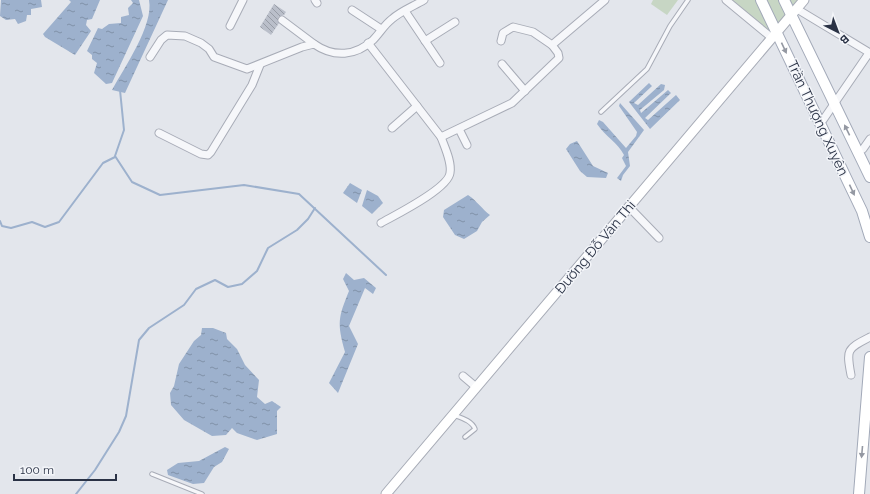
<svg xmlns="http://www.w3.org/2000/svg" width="870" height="494" font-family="Raleway,sans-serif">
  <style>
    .grass { fill: #c7d6c4 }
    .water { fill: url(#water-ripples) }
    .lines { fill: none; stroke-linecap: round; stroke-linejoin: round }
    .stream { stroke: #9db1cd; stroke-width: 2 }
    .building { fill: url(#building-back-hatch) }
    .lane-casing { stroke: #a8acb7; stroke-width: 5.5 }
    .street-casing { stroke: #a8acb7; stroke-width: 9 }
    .secondary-casing { stroke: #a8acb7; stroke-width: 11 }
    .primary-casing { stroke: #a2a9b8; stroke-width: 12 }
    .lane { stroke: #f6f7fa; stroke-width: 3.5 }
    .street { stroke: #f6f7fa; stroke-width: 7 }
    .secondary { stroke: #fff; stroke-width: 9 }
    .primary { stroke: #fff; stroke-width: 10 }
    .oneway { fill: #9498a2 }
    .labels { text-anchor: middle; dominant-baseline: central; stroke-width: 3; stroke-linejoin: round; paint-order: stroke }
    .street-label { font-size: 14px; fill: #2a3245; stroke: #f3f5f9 }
  </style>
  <defs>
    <pattern id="water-ripples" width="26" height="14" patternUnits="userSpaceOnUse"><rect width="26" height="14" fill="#9db1cd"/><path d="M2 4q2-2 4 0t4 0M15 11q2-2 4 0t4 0" fill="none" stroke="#8091a8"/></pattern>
    <pattern id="building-back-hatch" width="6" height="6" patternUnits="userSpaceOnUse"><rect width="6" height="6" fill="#babfca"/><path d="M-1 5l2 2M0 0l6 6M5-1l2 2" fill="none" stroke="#979ca6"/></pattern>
  </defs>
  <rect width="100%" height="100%" fill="#e3e6ec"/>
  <g class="grass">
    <polygon points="653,0 678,0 667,15 651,4"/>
    <polygon points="730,0 804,0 773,36"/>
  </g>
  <g class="water">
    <polygon points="1,0 41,0 42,7 31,9 31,15 27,15 26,21 18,24 15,19 6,20 0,16"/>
    <polygon points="69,0 100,0 92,19 87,20 86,25 91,31 75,55 45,37 43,34 71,2"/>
    <polygon points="131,0 139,0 143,16 112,83 106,84 94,73 97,63 92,59 92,55 87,51 98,28 102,29 109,24 121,23 121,17 129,15 128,8 133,3"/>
    <path d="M149,0H168L125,93L112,90C124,68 154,25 149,0Z"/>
    <polygon points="649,83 652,86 634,103 638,105 661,84 665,85 664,90 640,110 641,113 668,90 671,93 645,118 648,120 676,95 680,100 650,129 629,102"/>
    <path d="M620,103L644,130L628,152L630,166L623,175L621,181L617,178L626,166L622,158L624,155C618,143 605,136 597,124L599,120L603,122L626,148L636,136L637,132L619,106Z"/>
    <polygon points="577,141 593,166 608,173 606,178 587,177 580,171 566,149 570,144"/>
    <polygon points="350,183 362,190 357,203 343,193"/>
    <polygon points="367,190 378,196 383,203 372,214 362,206"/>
    <path d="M468,195C477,201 482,209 490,215L482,222L477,231L464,239L455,235L443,217L444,210Z"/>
    <path d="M346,273L354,280L364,278L376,288L373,294L365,288L349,326L358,344L338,393L329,383L345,352C337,323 338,318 349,291L343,279Z"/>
    <polygon points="202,328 213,328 226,333 227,339 237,349 245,365 259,380 257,397 265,404 272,401 281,407 277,411 277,434 257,440 237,433 232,428 226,435 212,436 184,420 171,405 170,393 174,386 179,364 194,341 201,335"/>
    <polygon points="225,447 229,449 222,462 214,467 204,483 193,484 168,475 167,470 178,463 199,461"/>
  </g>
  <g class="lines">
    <g class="stream">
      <polyline points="120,90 124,130 115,156 132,182 160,195 244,185 299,194 386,275"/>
      <polyline points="0,221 2,226 11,228 32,222 45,227 59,222 103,163 115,157"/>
      <polyline points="76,494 95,470 119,432 126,416 139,340 149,328 184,305 196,289 215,280 228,287 242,284 257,271 268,248 297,230 308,219 315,208"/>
    </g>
  </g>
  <polygon class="building" points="274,4 286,12 284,15 278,17 279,23 271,35 260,27"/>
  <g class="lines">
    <g class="lane-casing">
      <g id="lane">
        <polyline points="601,112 647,69 670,26 688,0"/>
        <path d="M454,415C462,418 472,421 475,429L465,437"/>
        <polyline points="152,474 202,494"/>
      </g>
    </g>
    <g class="street-casing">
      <g id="street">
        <polyline points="315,0 317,3"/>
        <polyline points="726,0 772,38"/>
        <polyline points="797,9 870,53"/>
        <polyline points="352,10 381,29"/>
        <polyline points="405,11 440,63"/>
        <polyline points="282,20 314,44"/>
        <polyline points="230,26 243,0"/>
        <polyline points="425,41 455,22"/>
        <polyline points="501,41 503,33 513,27 533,32 552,45"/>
        <polyline points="368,43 441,137 512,103 559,58 558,53 552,45 605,0"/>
        <path d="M150,57L161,40L167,35L185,36L201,43L209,49L214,57L247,69L302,47L314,44C334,58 356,56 373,40C380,33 384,25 392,19C401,11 414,6 424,0"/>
        <polyline points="502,64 525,91"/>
        <polyline points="823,120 869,53"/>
        <polyline points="392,128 417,106"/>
        <polyline points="459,129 467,145"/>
        <polyline points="159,133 201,154 208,155 211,152 252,85 260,65"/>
        <polyline points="863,149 870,139"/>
        <polyline points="629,207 659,238"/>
        <path d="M381,223C395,215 448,189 450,173C452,162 445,148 441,137"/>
        <path d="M851,375C846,349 847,349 870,337"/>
        <polyline points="463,376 476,387"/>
      </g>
    </g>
    <g class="secondary-casing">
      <polyline id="secondary" points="386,494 804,0"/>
    </g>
    <g class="primary-casing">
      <g id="primary">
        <polyline points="761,0 862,211 870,237"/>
        <polyline points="784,0 870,177"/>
        <polyline points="859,494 870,357"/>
      </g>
    </g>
    <use href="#lane" class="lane"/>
    <use href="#street" class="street"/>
    <use href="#secondary" class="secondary"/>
    <use href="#primary" class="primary"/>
  </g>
  <defs><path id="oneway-solid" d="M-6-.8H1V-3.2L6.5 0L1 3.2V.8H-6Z"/></defs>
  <g class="oneway">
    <use href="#oneway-solid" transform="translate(784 48) rotate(65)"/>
    <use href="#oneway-solid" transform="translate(847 130) rotate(-116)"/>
    <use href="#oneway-solid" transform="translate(852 190) rotate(65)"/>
    <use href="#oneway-solid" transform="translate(862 452) rotate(95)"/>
  </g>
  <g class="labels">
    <g class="street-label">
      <text transform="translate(818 118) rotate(65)">Trần Thượng Xuyên</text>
      <text transform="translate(595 247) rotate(-50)">Đường Đỗ Văn Thi</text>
    </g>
  </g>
  <g transform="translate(838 32) rotate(138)" stroke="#f3f5f9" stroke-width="3" paint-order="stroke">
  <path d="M0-3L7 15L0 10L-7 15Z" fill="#2a3245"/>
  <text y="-6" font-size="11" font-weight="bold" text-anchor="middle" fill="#2a3245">B</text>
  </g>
  <path d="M14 474v6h102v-6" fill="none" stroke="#2a3245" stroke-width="2"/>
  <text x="20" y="474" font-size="12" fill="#2a3245" stroke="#f3f5f9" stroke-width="3" paint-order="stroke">100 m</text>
</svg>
